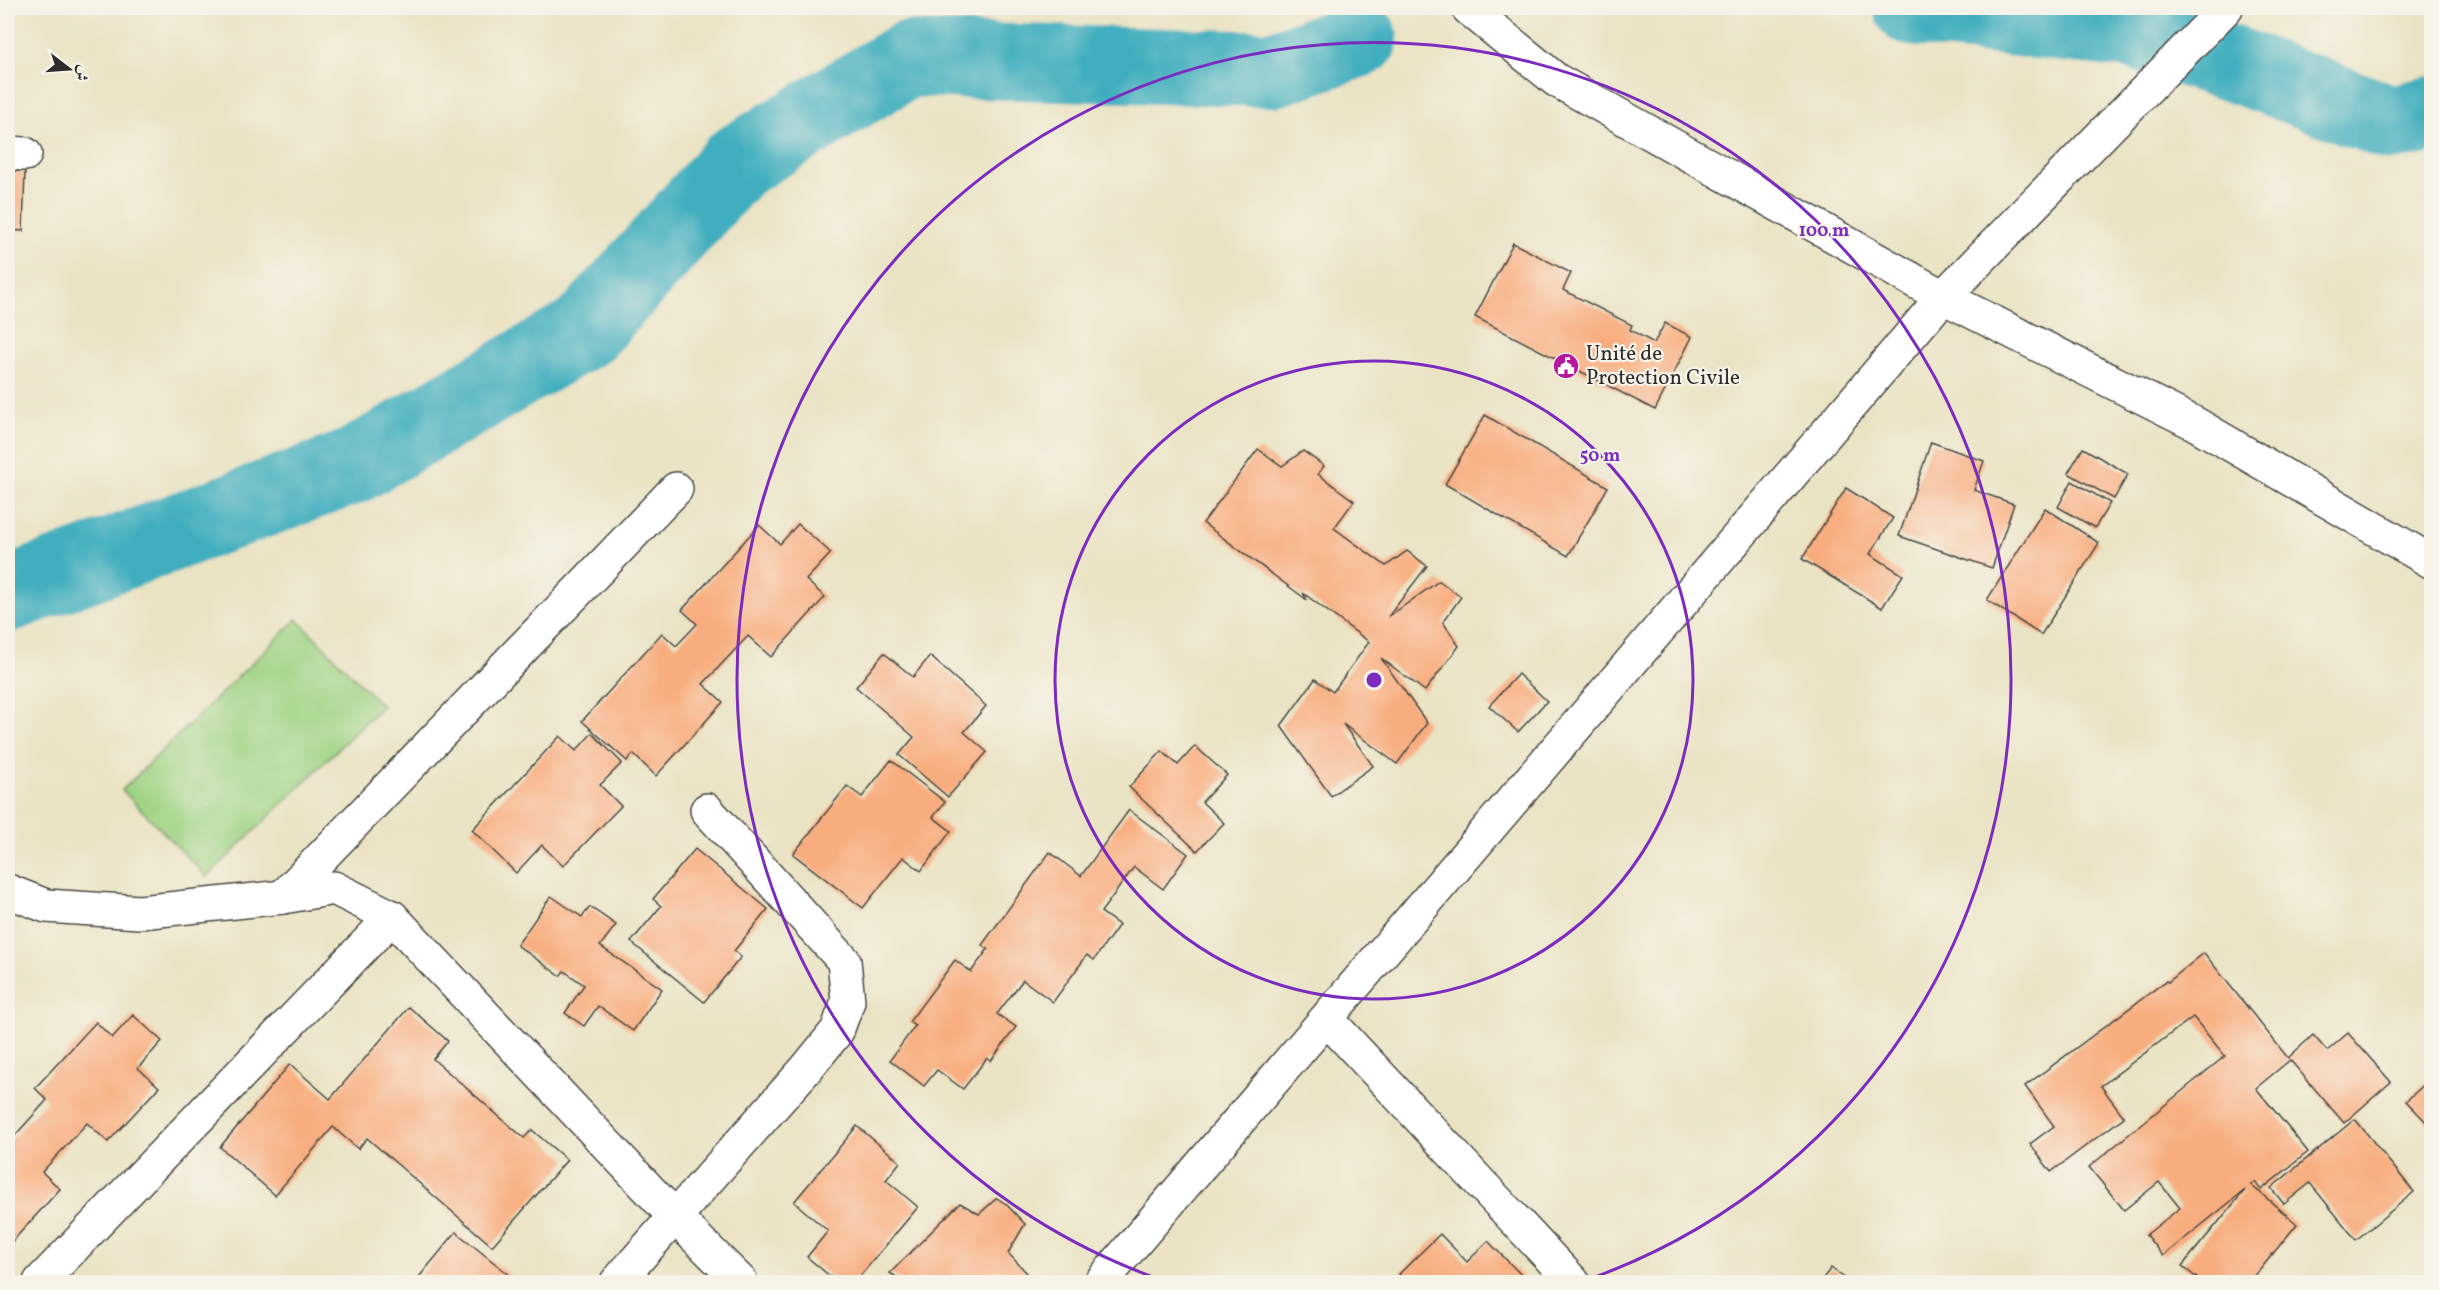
<svg xmlns="http://www.w3.org/2000/svg" width="2439" height="1290" font-family="Vollkorn,Amiri,serif">
  <style>
    .green { fill: #9ed383; stroke: #647f57; stroke-width: 1.5 }
    .lines { fill: none; stroke-linecap: round; stroke-linejoin: round }
    .river { stroke: #41aebe; stroke-width: 76 }
    .building { fill: #f8ad7f }
    .minor-casing { stroke: #484742; stroke-width: 36 }
    .major-casing { stroke: #484742; stroke-width: 36 }
    .minor { stroke: #fff; stroke-width: 33 }
    .major { stroke: #fff; stroke-width: 33 }
    .ring { fill: none; stroke: #7b2cbf; stroke-width: 3 }
    .labels { text-anchor: middle; dominant-baseline: central; stroke-width: 4.5; stroke-linejoin: round; paint-order: stroke }
    .poi-label { font-size: 21px; fill: #2b2b2b; stroke: #f7f3e8; text-anchor: start }
    .centre { fill: #7b2cbf; stroke: #f7f3e8; stroke-width: 3 }
    .ring-label { font-size: 18px; text-anchor: middle; font-weight: bold; fill: #7b2cbf; stroke: #f7f3e8; stroke-width: 4.5; stroke-linejoin: round; paint-order: stroke }
  </style>
  <rect width="100%" height="100%" fill="#f7f3e8"/>
  <filter id="ink" filterUnits="userSpaceOnUse"><feTurbulence type="fractalNoise" baseFrequency=".0167" numOctaves="2"/><feDisplacementMap in="SourceGraphic" scale="12" xChannelSelector="R" yChannelSelector="G"/><feConvolveMatrix kernelMatrix="1 2 1 2 8 2 1 2 1" color-interpolation-filters="sRGB"/></filter>
  <filter id="wash" filterUnits="userSpaceOnUse"><feTurbulence type="fractalNoise" baseFrequency=".008" numOctaves="4" result="noise"/><feDisplacementMap in="SourceGraphic" scale="24" xChannelSelector="R" yChannelSelector="G"/><feGaussianBlur stdDeviation="1.35" result="paint"/><feColorMatrix in="noise" values="0 0 0 0 0 0 0 0 0 0 0 0 0 0 0 0 0 1.4 0 .05"/><feComposite in="paint" operator="in"/></filter>
  <g filter="url(#wash)">
    <rect width="100%" height="100%" fill="#eae3c4"/>
    <polygon class="green" points="297,619 382,706 207,877 122,790"/>
    <g class="lines">
      <g class="river">
        <polyline points="1912,8 2132,31 2247,69 2391,123 2432,114"/>
        <polyline points="8,594 354,466 586,330 736,163 908,59 1273,69 1360,39"/>
      </g>
    </g>
    <g id="blocks">
      <g class="building">
        <polygon points="8,171 25,171 23,231 8,230"/>
        <polygon points="1513,243 1571,273 1563,290 1632,325 1630,330 1654,343 1665,323 1692,337 1655,410 1475,317"/>
        <polygon points="1485,415 1608,487 1568,556 1445,484"/>
        <polygon points="1931,442 1984,461 1974,490 2014,504 1992,568 1899,536"/>
        <polygon points="2083,448 2128,474 2114,499 2068,473"/>
        <polygon points="1258,449 1282,466 1303,451 1324,466 1318,474 1354,501 1334,528 1386,566 1407,551 1427,566 1388,617 1439,581 1461,597 1443,622 1459,646 1425,691 1381,658 1427,723 1397,764 1343,724 1373,766 1331,796 1281,726 1315,679 1333,692 1369,642 1303,593 1307,600 1203,523"/>
        <polygon points="2072,481 2110,503 2095,528 2058,507"/>
        <polygon points="1846,488 1893,518 1870,554 1903,575 1882,608 1802,559"/>
        <polygon points="2045,508 2099,543 2041,635 1987,600"/>
        <polygon points="798,524 831,553 806,580 825,597 771,657 748,636 703,684 723,702 656,776 633,754 627,761 582,721 662,633 676,646 697,624 682,610 759,525 780,544"/>
        <polygon points="884,653 913,677 930,656 986,706 964,732 987,752 948,797 899,755 914,737 856,687"/>
        <polygon points="1518,674 1547,701 1518,732 1489,706"/>
        <polygon points="592,733 622,763 600,785 621,806 563,866 542,845 516,873 472,830 560,736 576,751"/>
        <polygon points="1195,746 1227,775 1202,802 1224,823 1197,851 1129,787 1162,751 1178,765"/>
        <polygon points="891,760 945,802 933,817 951,831 921,871 903,857 863,908 793,854 847,786 862,797"/>
        <polygon points="1129,810 1188,854 1163,889 1134,867 1101,912 1119,925 1094,960 1087,955 1053,1002 1023,980 997,1014 1016,1027 991,1061 987,1058 963,1089 937,1070 924,1086 890,1060 915,1026 909,1022 955,960 971,972 988,949 982,945 1050,852 1081,876"/>
        <polygon points="695,849 768,909 734,951 741,957 704,1002 631,942 661,906 653,899"/>
        <polygon points="551,896 582,917 590,907 616,925 600,946 662,989 633,1031 598,1006 584,1026 565,1013 584,985 564,971 560,976 517,945"/>
        <polygon points="2204,953 2288,1058 2313,1035 2327,1051 2348,1033 2391,1082 2344,1123 2290,1060 2256,1088 2308,1152 2261,1190 2255,1182 2251,1185 2297,1224 2250,1282 2202,1282 2182,1266 2245,1190 2163,1256 2146,1235 2180,1208 2159,1182 2124,1210 2089,1167 2225,1056 2193,1017 2101,1086 2124,1117 2051,1172 2030,1144 2054,1126 2025,1086 2166,981 2168,982"/>
        <polygon points="409,1007 448,1041 433,1059 524,1138 532,1130 567,1160 492,1246 367,1138 358,1149 333,1127 275,1195 220,1147 290,1064 330,1099"/>
        <polygon points="133,1015 162,1041 138,1068 159,1087 108,1142 87,1123 42,1172 60,1189 8,1246 8,1138 10,1141 47,1100 35,1088 96,1022 112,1038"/>
        <polygon points="2429,1080 2432,1083 2432,1128 2406,1101"/>
        <polygon points="2355,1119 2414,1192 2356,1240 2310,1183 2284,1204 2271,1188"/>
        <polygon points="857,1126 900,1162 886,1180 918,1207 855,1282 837,1282 807,1257 828,1231 794,1202"/>
        <polygon points="997,1198 1006,1204 1025,1224 1008,1253 1027,1273 1017,1282 976,1282 967,1277 972,1282 900,1282 901,1280 890,1273 960,1203 979,1214"/>
        <polygon points="456,1232 512,1277 507,1282 415,1282"/>
        <polygon points="1440,1234 1467,1262 1488,1241 1528,1282 1407,1282 1399,1274"/>
        <polygon points="1831,1268 1850,1282 1820,1282"/>
      </g>
    </g>
  </g>
  <g filter="url(#ink)">
    <use href="#blocks" fill-opacity="0" stroke="#484742" stroke-width="1.5"/>
    <g class="lines">
      <g class="minor-casing">
        <g id="minor">
          <polyline points="8,153 25,154"/>
          <polyline points="1943,297 2226,8"/>
          <polyline points="8,891 46,906 140,912 283,897 334,888 392,917 675,1217 741,1282"/>
          <polyline points="283,897 676,489"/>
          <polyline points="1327,1019 1573,1282"/>
          <polyline points="40,1282 392,917"/>
          <polyline points="617,1282 806,1069 837,1031 848,1001 844,961 707,810"/>
        </g>
      </g>
      <g class="major-casing">
        <g id="major">
          <polyline points="1468,8 1556,80 1943,297 2194,423 2432,562"/>
          <polyline points="1101,1282 1943,297"/>
        </g>
      </g>
      <use href="#minor" class="minor"/>
      <use href="#major" class="major"/>
    </g>
  </g>
  <g class="ring">
    <circle cx="1374" cy="680" r="319"/>
    <path d="M1167 1282A637 637 0 1 1 1581 1282"/>
  </g>
  <defs>
    <g id="civic-disc" transform="scale(1.35)"><circle r="9.5" fill="#b5179e" stroke="#f7f3e8"/><path d="M-.6-6.5H3V-4.5H.6V-3L4-1V1h2V6H-6V1h2V-1L-.6-3ZM-1.2 2.5V6h2.4V2.5Z" fill="#fff"/></g>
  </defs>
  <g fill-rule="evenodd">
    <use href="#civic-disc" x="1566" y="366"/>
  </g>
  <g class="labels">
    <g class="poi-label">
      <text x="1586" y="354">Unité de<tspan x="1586" dy="24">Protection Civile</tspan></text>
    </g>
  </g>
  <circle cx="1374" cy="680" r="9" class="centre"/>
  <g class="ring-label">
    <text x="1824" y="236">100 m</text>
    <text x="1600" y="461">50 m</text>
  </g>
  <rect width="2439" height="1290" fill="none" stroke="#f7f3e8" stroke-width="30"/>
  <g transform="translate(69 69) rotate(107)" stroke="#f7f3e8" stroke-width="4.5" paint-order="stroke">
  <path d="M0-4.5L10 22L0 15L-10 22Z" fill="#2b2b2b"/>
  <text y="-9" font-size="16" font-weight="bold" text-anchor="middle" fill="#2b2b2b">ش</text>
  </g>
</svg>
